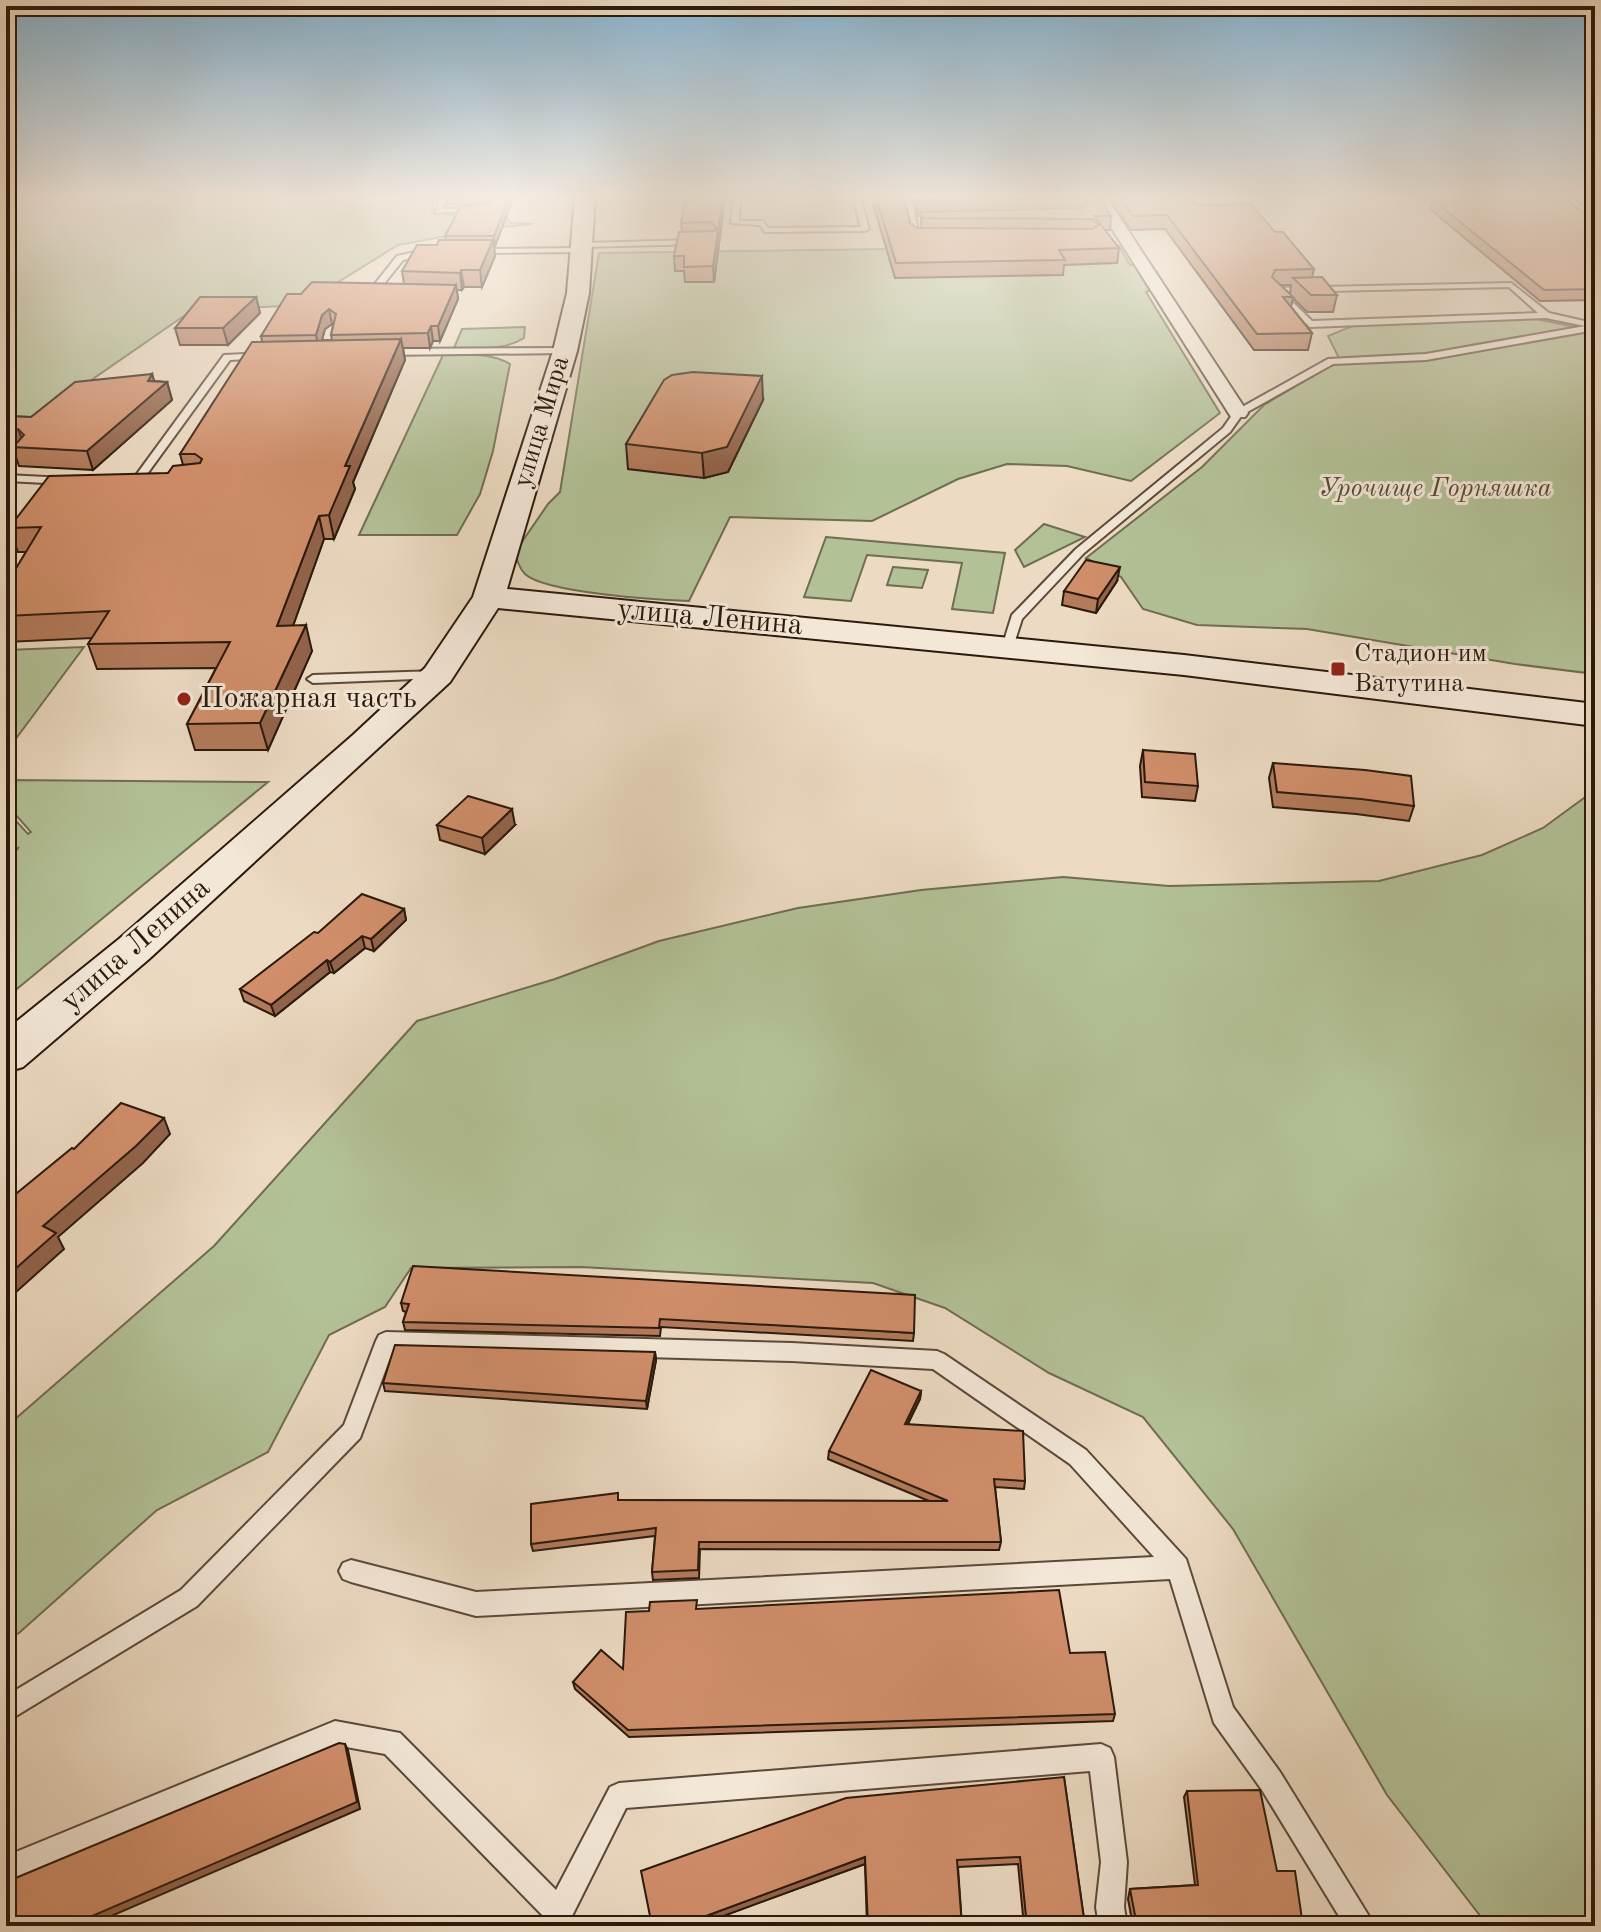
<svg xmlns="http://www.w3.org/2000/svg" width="1601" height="1932" font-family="'Old Standard TT',serif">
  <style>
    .green { fill: #b3c197; stroke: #6f6d52; stroke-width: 2 }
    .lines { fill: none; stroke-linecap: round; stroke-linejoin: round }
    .lane-casing { stroke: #5b493a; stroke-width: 4 }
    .street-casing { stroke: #5b493a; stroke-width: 4 }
    .secondary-casing { stroke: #2b190c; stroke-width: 4 }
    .lane { fill: #f3e7d7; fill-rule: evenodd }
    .street { fill: #f3e7d7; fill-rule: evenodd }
    .secondary { fill: #f3e7d7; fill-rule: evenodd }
    .wall { fill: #b37a5b; stroke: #2b190c; stroke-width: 2; fill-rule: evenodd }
    .shaded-wall { fill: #92634a; stroke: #2b190c; stroke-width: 2 }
    .building { fill: #d08e6a; stroke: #2b190c; stroke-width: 2 }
    .poi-dot { fill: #8f2418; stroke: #f3e7d7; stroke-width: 3 }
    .labels { text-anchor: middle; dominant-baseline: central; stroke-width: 6; stroke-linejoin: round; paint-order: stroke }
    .far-street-label { font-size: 26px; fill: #2b190c; stroke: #f3e7d7 }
    .far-park-label { font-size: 26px; font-style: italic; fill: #544b36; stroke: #f3e7d7 }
    .far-poi-label { font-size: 26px; fill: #2b190c; stroke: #f3e7d7; text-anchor: start }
    .street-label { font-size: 30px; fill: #2b190c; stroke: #f3e7d7 }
    .poi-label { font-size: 30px; fill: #2b190c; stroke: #f3e7d7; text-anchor: start }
  </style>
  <rect width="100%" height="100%" fill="#ecdac2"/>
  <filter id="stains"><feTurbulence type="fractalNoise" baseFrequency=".0025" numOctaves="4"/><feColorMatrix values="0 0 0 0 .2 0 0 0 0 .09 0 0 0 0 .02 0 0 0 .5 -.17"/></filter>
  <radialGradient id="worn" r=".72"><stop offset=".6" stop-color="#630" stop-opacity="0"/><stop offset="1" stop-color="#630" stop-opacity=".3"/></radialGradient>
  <g class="green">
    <polygon points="6,197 436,197 431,211 450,215 503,213 511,223 533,224 491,228 398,245 301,305 191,311 25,426 6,425"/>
    <path d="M1119,246L1130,265L1135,264L1147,276L1149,291L1146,292L1220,413L1131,481L1067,466L1007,464L958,479L872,521L730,517L689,601C659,600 545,593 525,574C519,568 517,560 515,552L548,504L560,492L599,253Z"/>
    <polygon points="1531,318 1595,331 1595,674 1515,664 1307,629 1197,625 1143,609 1121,577 1086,558 1202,467 1264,405 1340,360 1328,336 1360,323"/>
    <path d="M525,327L524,338C504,351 478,348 454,348L462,329Z"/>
    <path d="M443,355C466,355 490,352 510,364L493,451L480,494L457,535H359Z"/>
    <polygon points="1044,524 1085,537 1024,567 1015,550"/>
    <polygon points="826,537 1005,553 993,613 952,609 962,563 867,555 851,601 804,597"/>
    <polygon points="893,567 928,570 922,588 887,585"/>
    <polygon points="84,647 6,752 6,650"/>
    <polygon points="6,780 268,782 6,998 6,864 19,847 6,861 6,810 28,834 31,832 6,804"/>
    <polygon points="1595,786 1595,1926 1488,1926 1387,1795 1233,1529 1143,1417 1049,1373 945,1308 873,1283 581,1267 411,1268 385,1307 329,1335 268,1452 157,1510 19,1633 6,1640 6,1427 214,1246 417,1021 555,979 659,941 798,908 921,890 1063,877 1169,886 1379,881 1482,855 1543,828 1588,795"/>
  </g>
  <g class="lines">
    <g class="lane-casing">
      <g id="lane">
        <polygon points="441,197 448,197 443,209 477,208 481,210 435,213"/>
        <polygon points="733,197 740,197 739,221 763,221 768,228 861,227 853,197 860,197 869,229 865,231 765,232 760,225 731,223"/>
        <polygon points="904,197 911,197 919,235 928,235 928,239 912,237"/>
        <polygon points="697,240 700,244 583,247 579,245 583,243"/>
        <polygon points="582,248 585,252 476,253 472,251 476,249"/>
        <polygon points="429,249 432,253 403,260 379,290 384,290 384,294 370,294 370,290 397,256"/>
        <path d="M1511,283L1549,313L1593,323L1595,330L1426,360L1333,364L1242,415L1230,432L1084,553L1022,619L1012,650H1004L1002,647L1012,615L1076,549L1223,428L1235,411L1328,359L1426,354L1585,326L1546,318L1310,327L1272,292V288ZM1509,287L1538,313L1312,321L1282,292Z"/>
        <polygon points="565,348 568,349 568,353 382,355 378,352 382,349"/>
        <polygon points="266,353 267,355 263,358 230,360 142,481 147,482 147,486 131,486 131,482 224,355"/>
        <polygon points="6,475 66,478 71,481 66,484 6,481"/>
        <polygon points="6,523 14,524 15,526 6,529"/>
        <polygon points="437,671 443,675 441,678 313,683 307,679 313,675"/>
        <polygon points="386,1332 792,1343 937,1351 944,1354 1086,1450 1186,1559 1233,1707 1280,1772 1375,1926 1345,1926 1262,1790 1214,1723 1170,1579 476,1616 351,1582 343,1579 339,1571 343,1563 351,1560 476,1592 1154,1557 1070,1464 933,1369 792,1361 393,1350 360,1438 197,1606 6,1722 6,1696 181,1590 344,1425 376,1341 379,1335"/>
        <polygon points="335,1721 400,1733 556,1890 610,1787 619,1783 1101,1744 1110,1748 1114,1757 1127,1862 1124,1907 1127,1926 1099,1926 1096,1907 1101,1862 1090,1771 626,1808 569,1922 559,1926 549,1922 385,1754 335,1745 6,1882 6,1856"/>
      </g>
    </g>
    <g class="street-casing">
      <polygon id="street" points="1092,197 1106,197 1248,413 1245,417 1231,417"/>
    </g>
    <g class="secondary-casing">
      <polygon id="secondary" points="575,197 595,197 589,293 577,351 507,589 1184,655 1595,704 1595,726 1184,675 498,608 450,682 149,959 23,1067 6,1072 6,1030 119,939 353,735 425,668 473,597 553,351 567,293"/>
    </g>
    <use href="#lane" class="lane"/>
    <use href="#street" class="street"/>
    <use href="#secondary" class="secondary"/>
  </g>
  <g class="wall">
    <path d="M447,197H514L495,246H494L495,256L482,287H464L462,290H457L458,299L440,341H433L430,348H403L405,360L353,482L355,489L334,539H324L293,626L312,651L268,750H195L187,724L216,668L97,669L88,644L92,638L6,642V585L26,552H18L9,528L168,473L183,465L180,454L262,341L261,336L301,294L404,284L402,271L437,245L446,240L445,236L468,205L448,204ZM332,324L333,325L331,335L332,340H322L325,329Z"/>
    <polygon points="686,197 725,197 714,282 685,282 684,271 675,271 674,256 682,232 681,223"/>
    <polygon points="871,197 904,197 910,223 917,228 921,228 921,216 918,216 914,197 1099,197 1111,216 1110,230 1105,230 1119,248 1117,263 1064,265 1063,275 895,278"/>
    <path d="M1108,197H1190L1197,205L1275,232L1314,269L1312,278L1337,295L1333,312H1307L1293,298L1291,307L1312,333L1308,350H1254L1165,229L1131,230ZM1280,285H1291L1290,294Z"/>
    <polygon points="1484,197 1561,197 1595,220 1595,300 1540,301 1430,209 1433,200 1486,199"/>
    <polygon points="1571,197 1595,197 1595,215"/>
    <polygon points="256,297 260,313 228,345 180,345 175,328"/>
    <polygon points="152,374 154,381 167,382 172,400 93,470 19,466 15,454 6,460 6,416 31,417"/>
    <polygon points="763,400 728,472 704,478 628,469 626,444"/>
    <polygon points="1117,581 1096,613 1062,605 1064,591"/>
    <polygon points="1143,750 1198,786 1195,801 1142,797 1140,766"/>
    <polygon points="1273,763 1414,806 1409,821 1356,814 1273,807 1269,778"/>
    <polygon points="437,825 515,825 485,854 440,840"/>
    <polygon points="404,909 406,920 374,951 365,948 334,973 330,972 275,1016 244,1001 240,989"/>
    <polygon points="401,1303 914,1333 913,1341 661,1327 660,1336 405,1330 403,1322 406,1312 403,1311"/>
    <polygon points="655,1352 656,1360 647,1409 385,1391 383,1383"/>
    <polygon points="921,1391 920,1399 908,1424 1025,1481 1024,1489 995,1487 1001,1542 999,1550 700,1549 699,1578 653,1580 652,1572 655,1536 533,1551 531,1544 619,1500 929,1501 828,1459 829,1451"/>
    <polygon points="697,1609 1070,1653 1115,1714 1113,1721 629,1737 575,1689 573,1682 623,1669"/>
    <polygon points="1064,1777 1085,1926 1024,1926 1018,1864 958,1867 962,1926 867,1926 865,1864 696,1926"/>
    <polygon points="1187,1791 1277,1871 1303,1926 1133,1926 1128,1899 1130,1889 1195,1885 1184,1797"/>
  </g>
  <g class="shaded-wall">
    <polygon points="509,197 514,197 495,246 494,236"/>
    <polygon points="723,197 725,197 714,282 713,266"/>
    <polygon points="493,240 495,256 482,287 480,270"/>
    <polygon points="461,270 464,287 462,290 460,273"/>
    <polygon points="456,285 458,299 440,341 438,326"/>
    <polygon points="256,297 260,313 228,345 223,328"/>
    <polygon points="329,309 332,324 325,329 319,350 316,335 322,315"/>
    <polygon points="431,326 433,341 430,348 428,333"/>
    <polygon points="401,339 405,360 353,482 355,489 334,539 329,515 345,466"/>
    <polygon points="152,374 157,390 167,382 172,400 93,470 87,451 148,381"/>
    <polygon points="762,376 763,400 728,472 704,478 702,453"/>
    <polygon points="18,429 25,447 13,447 15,454 6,460 6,436"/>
    <polygon points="319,516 324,539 284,651 277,626"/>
    <polygon points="1120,567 1117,581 1096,613 1098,599"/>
    <polygon points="306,625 312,651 268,750 260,723"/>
    <polygon points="512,809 515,825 485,854 482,838"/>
    <polygon points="404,909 406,920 374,951 371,939"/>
    <polygon points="362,936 365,948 334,973 330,962"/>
    <polygon points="327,960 330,972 275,1016 271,1005"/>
    <polygon points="164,1118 170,1134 143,1163 58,1237 64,1249 6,1301 6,1277 43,1226"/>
    <polygon points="655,1352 656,1360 647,1409 646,1401"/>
    <polygon points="921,1391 920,1399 904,1431 905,1424"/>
    <polygon points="345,1744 348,1750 360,1809 88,1926 69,1926"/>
    <polygon points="865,1857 865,1864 696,1926 679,1926"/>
  </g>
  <g class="building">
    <polygon points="486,197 509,197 494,236 445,236 461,205 488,204 491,200"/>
    <polygon points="686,197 723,197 713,266 684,267 684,256 674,256 679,232 715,231 717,229 711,222 681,223"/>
    <polygon points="876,197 904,197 910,223 917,228 1092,229 1099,225 1092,219 922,218 921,212 1082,208 1088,202 1082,198 919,202 918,197 1100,197 1111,216 1094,216 1119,248 1059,250 1065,260 896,263"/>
    <polygon points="1120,197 1190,197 1197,205 1251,204 1275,232 1283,232 1314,269 1275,270 1272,277 1293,297 1283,297 1312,333 1257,334 1167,215 1133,216"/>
    <polygon points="1499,197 1561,197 1595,220 1595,289 1544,290 1433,200 1502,199"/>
    <polygon points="1587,197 1595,197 1595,203"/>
    <polygon points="439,240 493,240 480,270 461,270 460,273 402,271 417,245 437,245"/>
    <polygon points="1322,277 1337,295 1311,295 1293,278"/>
    <polygon points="312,282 456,285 438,326 431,326 428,333 331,335 336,314 329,309 322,315 316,335 261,336 287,294 301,294"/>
    <polygon points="200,297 256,297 223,328 175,328"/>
    <polygon points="401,339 345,466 350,466 329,515 319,516 277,626 306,625 260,723 187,724 230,642 88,644 109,611 6,616 6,585 41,527 9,528 49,476 168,473 173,466 200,463 202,459 195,454 180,454 252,342"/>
    <polygon points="693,372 762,376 727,447 702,453 626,444 664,380 672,375"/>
    <polygon points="152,374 148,381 167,382 87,451 13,447 24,435 18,429 6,436 6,416 31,417 75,382"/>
    <polygon points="1086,560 1120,567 1098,599 1064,591"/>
    <polygon points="1143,750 1195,754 1198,786 1145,782"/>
    <polygon points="1273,763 1365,770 1411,776 1414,806 1361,799 1277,792"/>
    <polygon points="468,796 512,809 482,838 437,825"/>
    <polygon points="362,894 404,909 371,939 362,936 330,962 327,960 271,1005 240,989 314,932 318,933"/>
    <polygon points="121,1103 164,1118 136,1146 43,1226 56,1233 6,1277 6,1202 72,1148 74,1149"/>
    <polygon points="413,1266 915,1295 914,1333 660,1319 659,1328 403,1322 409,1304 401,1303"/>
    <polygon points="395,1345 655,1352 646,1401 383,1383"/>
    <polygon points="871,1370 921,1391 905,1424 1023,1431 1025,1481 994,1479 1001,1542 699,1542 698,1570 652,1572 656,1528 531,1544 531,1504 618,1493 618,1500 948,1501 829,1451"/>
    <polygon points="1059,1590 1070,1653 1105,1652 1115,1714 628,1730 573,1682 601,1650 623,1669 626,1612 649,1611 650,1602 697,1600 696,1609"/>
    <polygon points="339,1743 345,1744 357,1802 69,1926 6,1926 6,1882"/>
    <polygon points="1064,1777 1085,1926 1027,1926 1020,1857 957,1860 962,1926 868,1926 865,1857 679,1926 652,1926 641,1871 846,1798"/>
    <polygon points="1260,1790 1277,1871 1295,1871 1303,1926 1137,1926 1130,1889 1198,1885 1187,1791"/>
  </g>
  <linearGradient id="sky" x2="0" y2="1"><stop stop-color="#88b6d4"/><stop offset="0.42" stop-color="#f6eee4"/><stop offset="1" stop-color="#f6eee4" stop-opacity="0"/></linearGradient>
  <rect width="1601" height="468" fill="url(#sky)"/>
  <g class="poi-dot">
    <rect x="1330" y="661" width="16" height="16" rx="4"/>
    <circle cx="184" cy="699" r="8"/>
  </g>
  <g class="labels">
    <g class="far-street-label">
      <text transform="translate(542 422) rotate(-73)">улица Мира</text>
    </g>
    <g class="far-park-label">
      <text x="1435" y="489">Урочище Горняшка</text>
    </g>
    <g class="far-poi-label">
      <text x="1354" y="654">Стадион им<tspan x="1354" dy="30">Ватутина</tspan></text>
    </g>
    <g class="street-label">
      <text transform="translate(710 618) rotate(5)">улица Ленина</text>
      <text transform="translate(136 945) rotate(-41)">улица Ленина</text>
    </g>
    <g class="poi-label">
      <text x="200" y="699">Пожарная часть</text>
    </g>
  </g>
  <rect width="1601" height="1932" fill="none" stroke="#ecdac2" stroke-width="32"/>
  <rect x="8" y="8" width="1585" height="1916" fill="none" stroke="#2b190c" stroke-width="4"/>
  <rect x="16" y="16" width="1569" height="1900" fill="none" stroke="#2b190c" stroke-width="2"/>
  <rect width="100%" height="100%" filter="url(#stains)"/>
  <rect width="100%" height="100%" fill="url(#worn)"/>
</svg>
